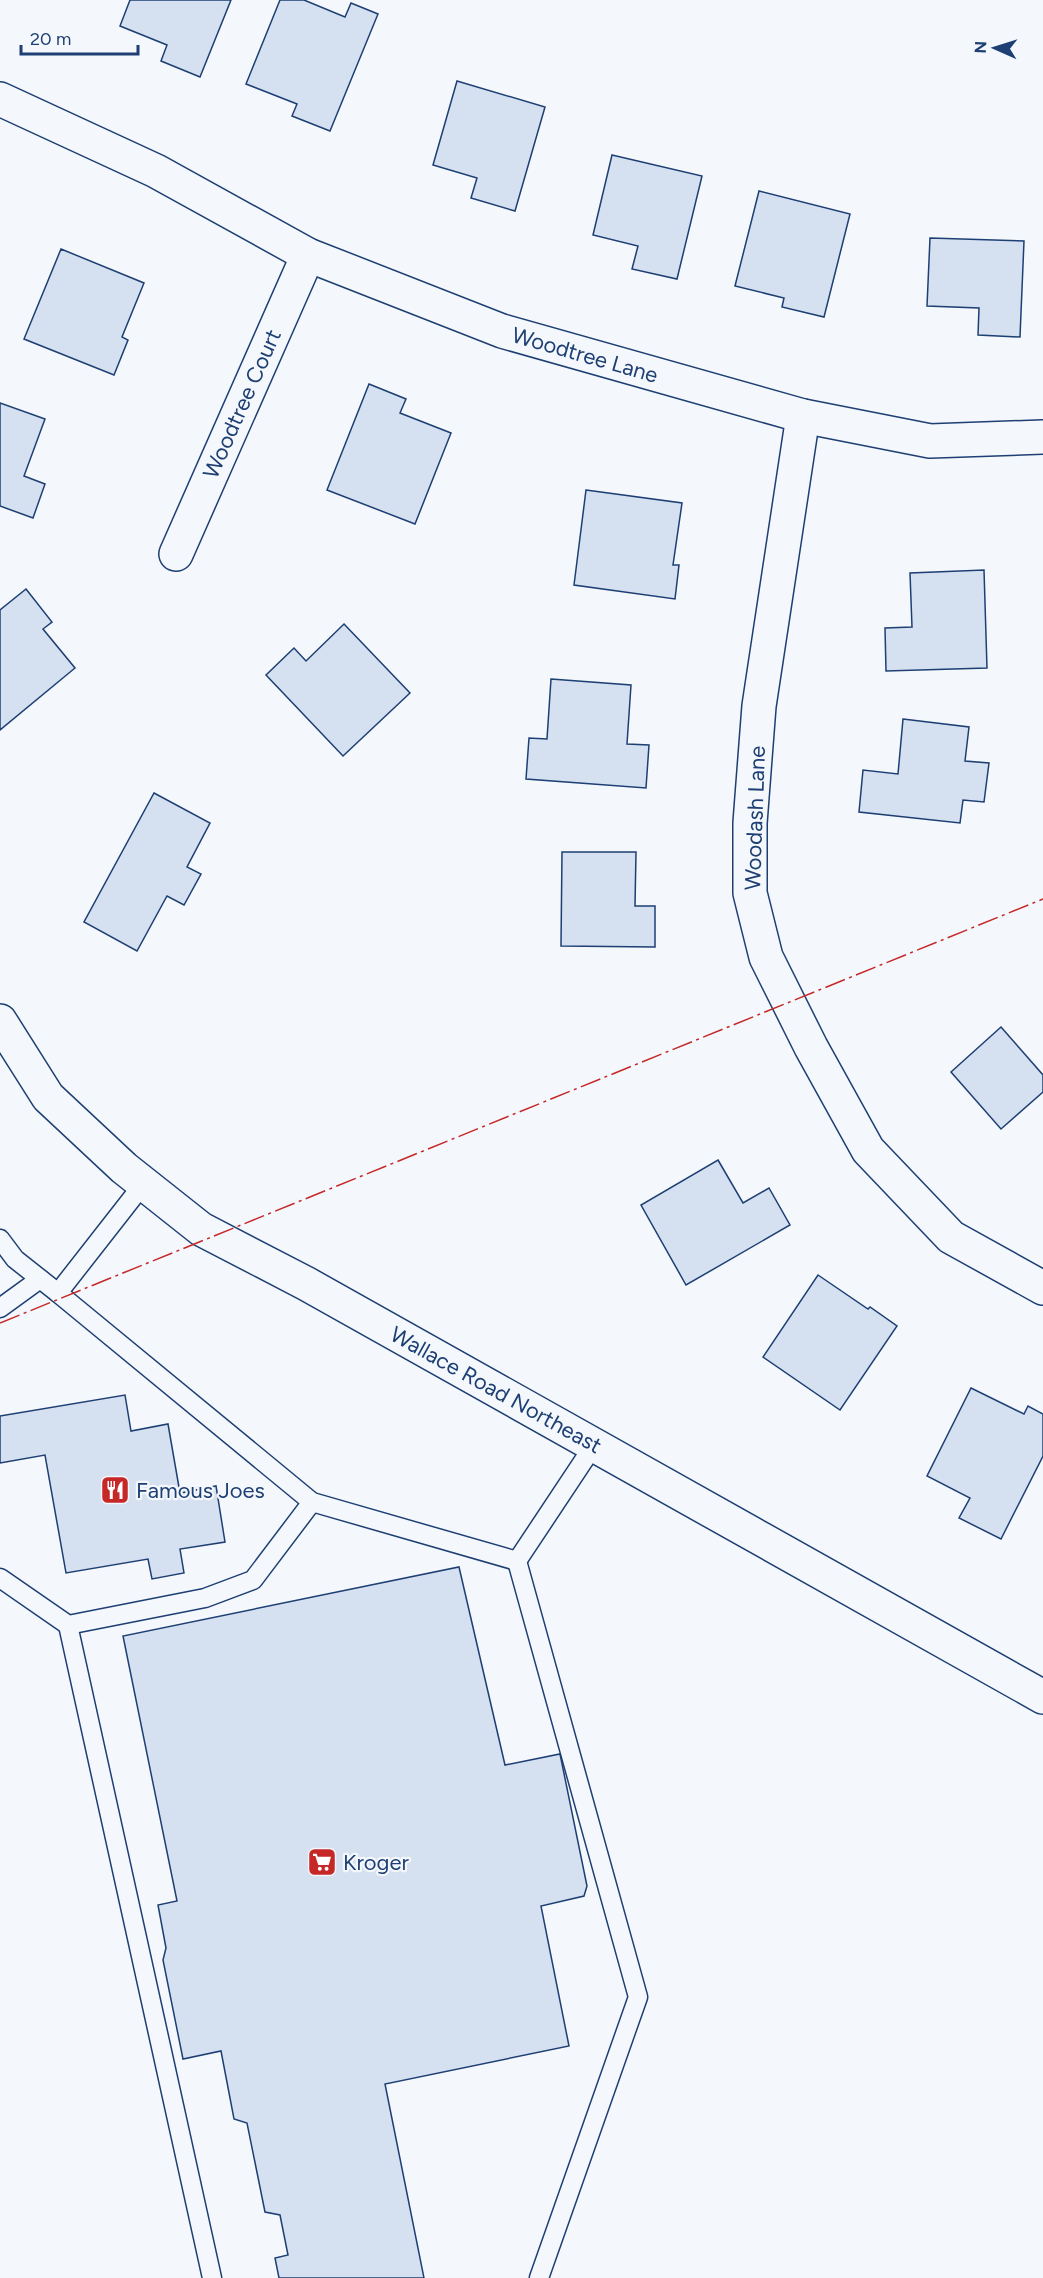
<svg xmlns="http://www.w3.org/2000/svg" width="1043" height="2278" font-family="Figtree,sans-serif">
  <style>
    .building { fill: #d5e0f0; stroke: #1d3f73; stroke-width: 1.5 }
    .lines { fill: none; stroke-linecap: round; stroke-linejoin: round }
    .service-casing { stroke: #1d3f73; stroke-width: 21 }
    .minor-casing { stroke: #1d3f73; stroke-width: 36 }
    .tertiary-casing { stroke: #1d3f73; stroke-width: 36 }
    .service { stroke: #f4f7fb; stroke-width: 18 }
    .minor { stroke: #f4f7fb; stroke-width: 33 }
    .tertiary { stroke: #f4f7fb; stroke-width: 33 }
    .power { stroke: #c62828; stroke-width: 1.5; stroke-dasharray: 21 4.5 3 4.5; stroke-linecap: butt }
    .labels { text-anchor: middle; dominant-baseline: central; stroke-width: 4.5; stroke-linejoin: round; paint-order: stroke }
    .street-label { font-size: 22px; fill: #1d3f73; stroke: #f4f7fb }
    .poi-label { font-size: 22px; fill: #1d3f73; stroke: #f4f7fb; text-anchor: start }
  </style>
  <rect width="100%" height="100%" fill="#f4f7fb"/>
  <g class="building">
    <polygon points="130,0 231,0 200,77 161,61 167,45 120,26"/>
    <polygon points="280,0 304,0 345,17 351,3 378,14 330,131 292,116 297,104 246,84"/>
    <polygon points="457,81 545,107 515,211 471,198 477,178 433,165"/>
    <polygon points="612,155 702,176 677,279 632,269 638,246 593,235"/>
    <polygon points="759,191 850,214 824,317 782,307 784,298 735,286"/>
    <polygon points="930,238 1024,241 1020,337 978,335 979,308 927,306"/>
    <polygon points="61,249 144,283 122,337 128,340 114,375 24,339"/>
    <polygon points="369,384 406,399 400,413 451,433 415,524 327,490"/>
    <polygon points="0,403 45,419 24,476 45,484 33,518 0,506"/>
    <polygon points="586,490 682,503 673,565 679,565 675,599 574,585"/>
    <polygon points="984,570 987,668 886,671 885,628 912,627 910,573"/>
    <polygon points="26,589 52,622 43,629 75,668 0,730 0,610"/>
    <polygon points="344,624 410,693 343,756 266,675 294,648 306,661"/>
    <polygon points="551,679 631,685 627,744 649,745 646,788 526,779 529,738 547,739"/>
    <polygon points="903,719 969,727 965,761 989,763 984,802 963,800 960,823 859,812 863,770 898,774"/>
    <polygon points="154,793 210,823 187,867 201,874 184,905 167,896 137,951 84,922"/>
    <polygon points="562,852 636,852 635,906 655,906 655,947 561,946"/>
    <polygon points="1001,1027 1043,1075 1043,1092 1001,1129 951,1072"/>
    <polygon points="718,1160 743,1203 769,1188 790,1225 686,1285 641,1205"/>
    <polygon points="818,1275 868,1309 870,1307 897,1326 840,1410 763,1357"/>
    <polygon points="971,1388 1024,1414 1028,1406 1043,1414 1043,1456 1001,1539 959,1518 970,1498 927,1476"/>
    <polygon points="125,1395 131,1431 168,1424 180,1493 216,1486 225,1542 180,1549 184,1573 152,1579 148,1559 66,1573 45,1455 0,1463 0,1416"/>
    <polygon points="459,1567 505,1765 560,1754 587,1886 584,1896 541,1906 569,2046 385,2084 424,2278 279,2278 275,2258 288,2255 280,2215 265,2212 247,2123 234,2119 221,2051 183,2059 163,1960 166,1948 158,1905 177,1901 123,1636"/>
  </g>
  <g class="lines">
    <g class="service-casing">
      <g id="service">
        <polyline points="0,1239 15,1259 58,1293 144,1183"/>
        <polyline points="58,1293 312,1502 517,1561 594,1445"/>
        <polyline points="0,1308 40,1279"/>
        <polyline points="517,1561 638,1997 539,2278"/>
        <polyline points="0,1578 68,1625 205,1598 253,1580 312,1502"/>
        <polyline points="68,1625 212,2278"/>
      </g>
    </g>
    <g class="minor-casing">
      <g id="minor">
        <polyline points="0,99 156,171 308,255 502,331 803,416 930,441 1043,437"/>
        <polyline points="803,416 759,706 750,823 750,893 766,957 811,1047 868,1150 951,1237 1043,1288"/>
        <polyline points="176,554 308,255"/>
      </g>
    </g>
    <g class="tertiary-casing">
      <polyline id="tertiary" points="0,1021 48,1097 124,1168 201,1229 307,1284 1043,1697"/>
    </g>
    <use href="#service" class="service"/>
    <use href="#minor" class="minor"/>
    <use href="#tertiary" class="tertiary"/>
    <polyline class="power" points="0,1323 1043,899"/>
  </g>
  <defs>
    <g id="restaurant-square" transform="scale(1.5)"><rect x="-9" y="-9" width="18" height="18" rx="4" fill="#c62828" stroke="#f4f7fb"/><path d="M-5-6h1v4h1v-4h1v4h1v-4h1v5L-1.5 .5V6h-2V.5L-5-1ZM5-6V6H3V1.5H1.5Q1.5-4 5-6Z" fill="#fff"/></g>
    <g id="supermarket-square" transform="scale(1.5)"><rect x="-9" y="-9" width="18" height="18" rx="4" fill="#c62828" stroke="#f4f7fb"/><path d="M-6-5.5h2.5l.6 2H6L4.5 2H-2.5L-4.4-4H-6ZM-1.5 3.2a1.3 1.3 0 1 0 .1 0ZM3 3.2a1.3 1.3 0 1 0 .1 0Z" fill="#fff"/></g>
  </defs>
  <g fill-rule="evenodd">
    <use href="#restaurant-square" x="115" y="1490"/>
    <use href="#supermarket-square" x="322" y="1862"/>
  </g>
  <g class="labels">
    <g class="street-label">
      <text transform="translate(585 355) rotate(16)">Woodtree Lane</text>
      <text transform="translate(242 404) rotate(-66)">Woodtree Court</text>
      <text transform="translate(755 818) rotate(-88)">Woodash Lane</text>
      <text transform="translate(496 1390) rotate(29)">Wallace Road Northeast</text>
    </g>
    <g class="poi-label">
      <text x="136" y="1490">Famous Joes</text>
      <text x="343" y="1862">Kroger</text>
    </g>
  </g>
  <g transform="translate(995 48) rotate(273)" stroke="#f4f7fb" stroke-width="4.5" paint-order="stroke">
  <path d="M0-4.5L10 22L0 15L-10 22Z" fill="#1d3f73"/>
  <text y="-9" font-size="16" font-weight="bold" text-anchor="middle" fill="#1d3f73">N</text>
  </g>
  <path d="M21 45v9h117v-9" fill="none" stroke="#1d3f73" stroke-width="3"/>
  <text x="30" y="45" font-size="18" fill="#1d3f73" stroke="#f4f7fb" stroke-width="4.5" paint-order="stroke">20 m</text>
</svg>
